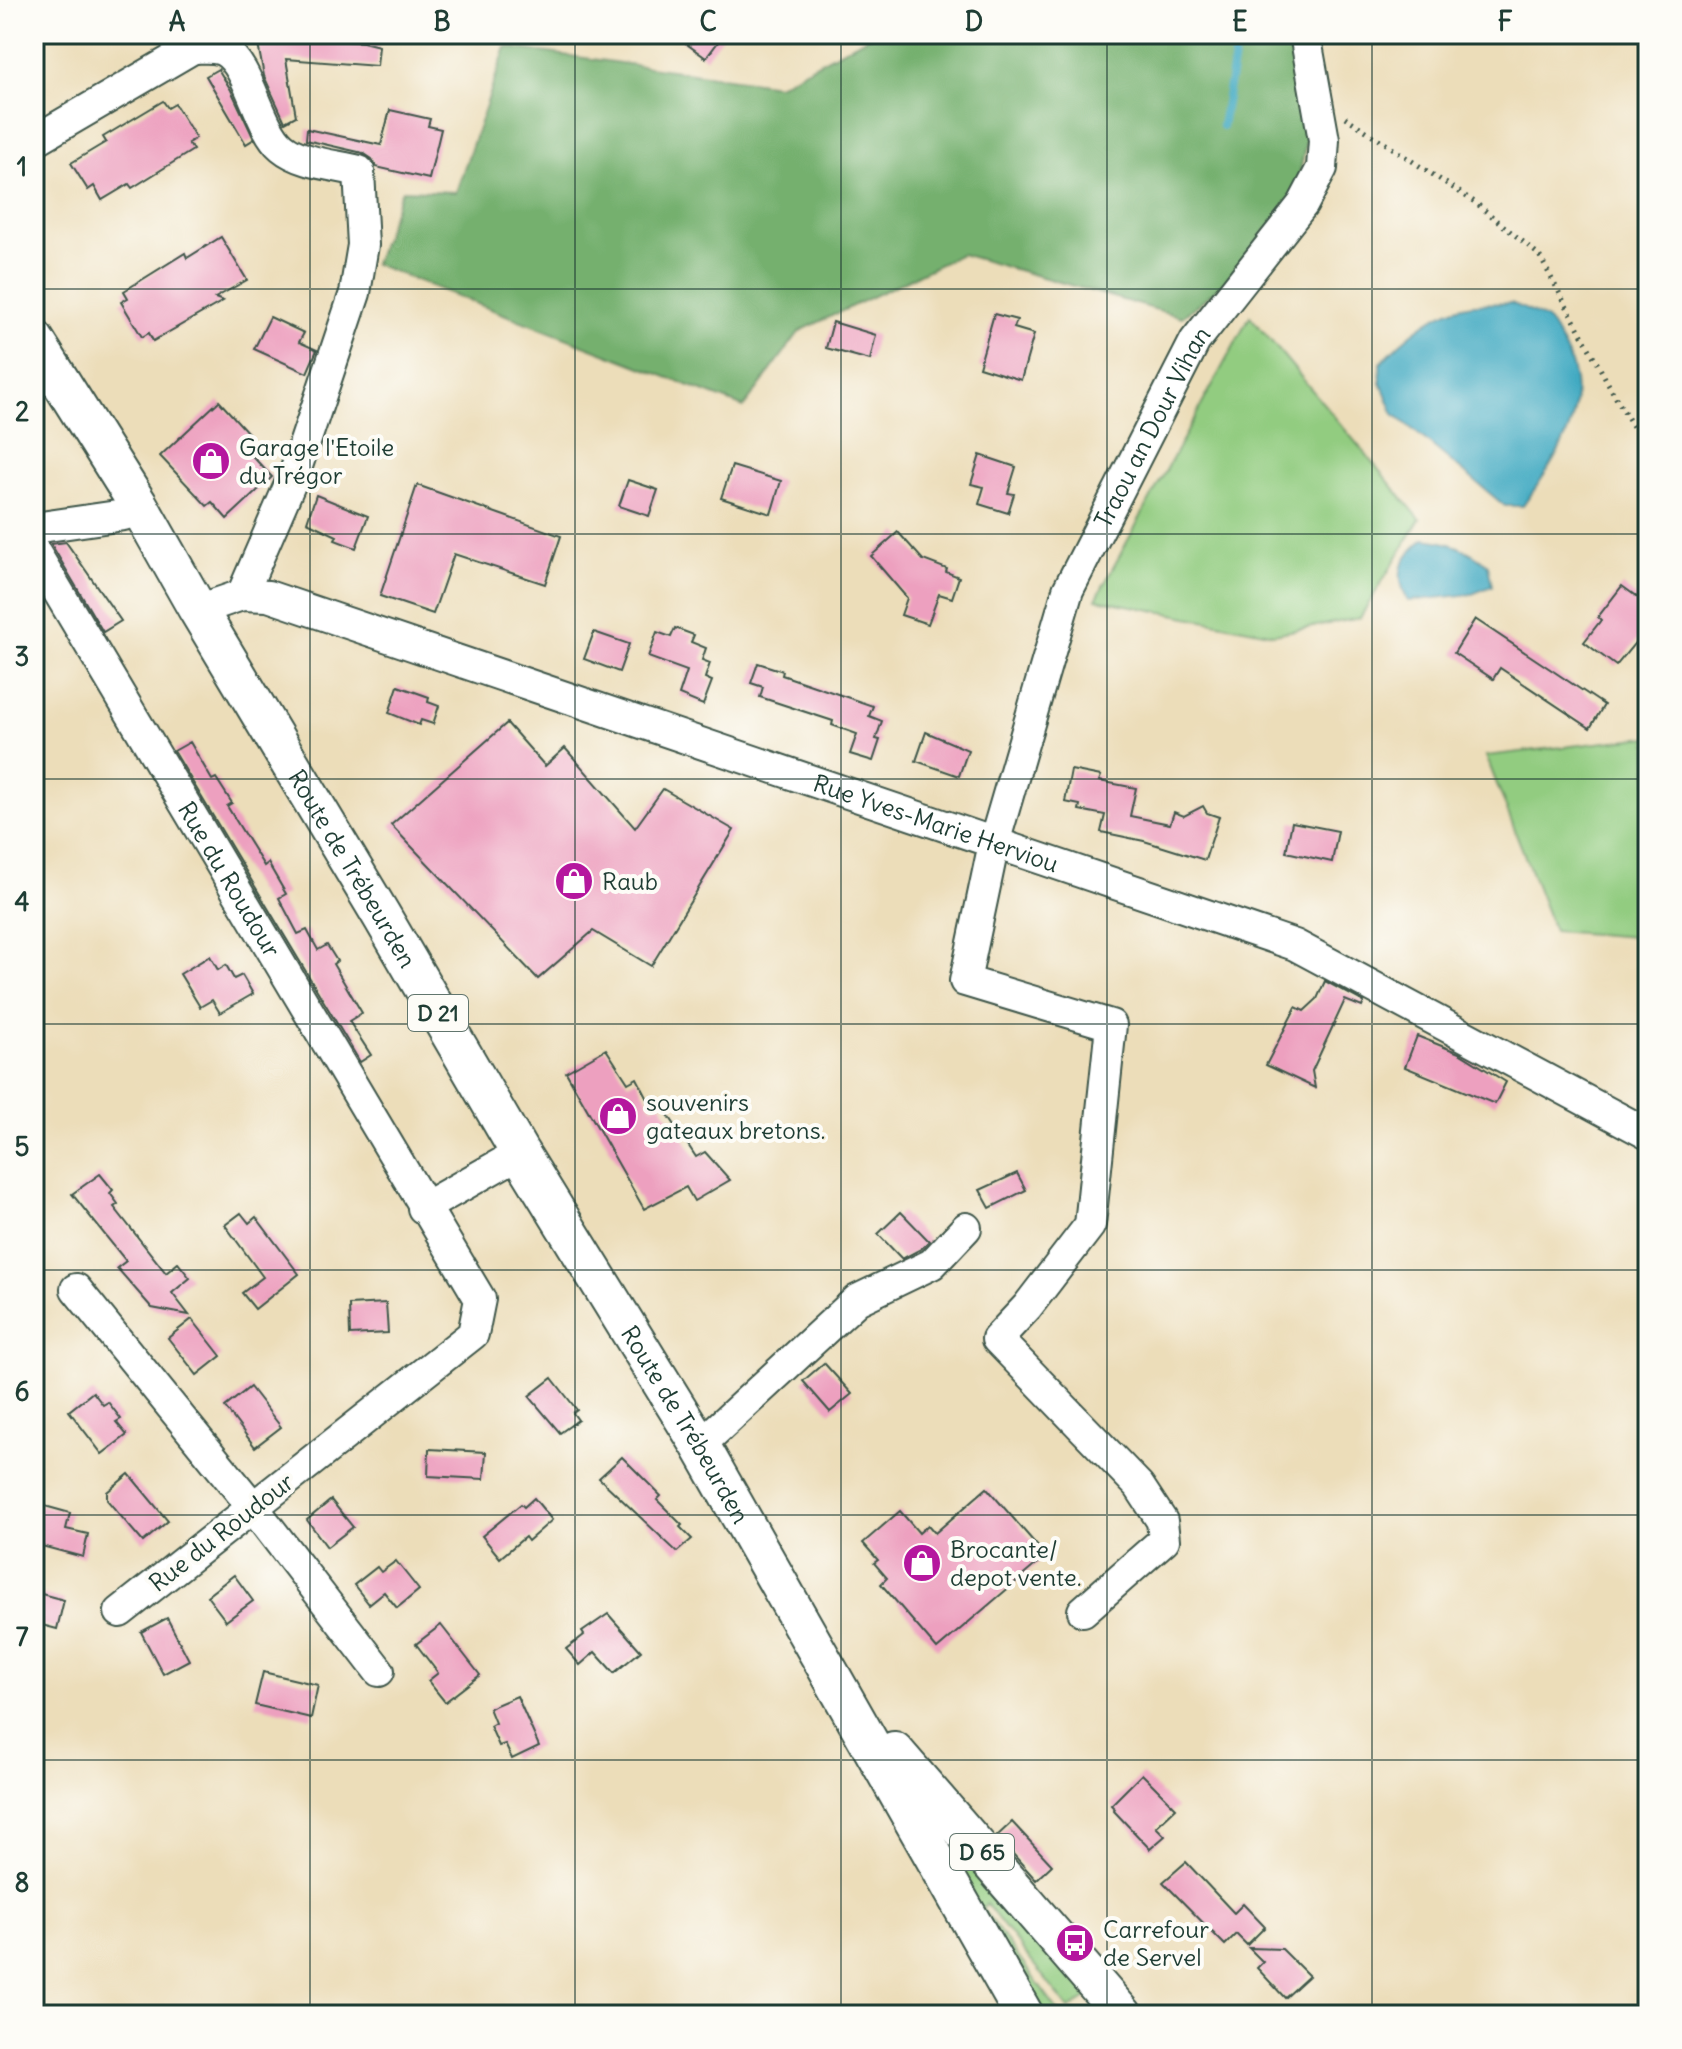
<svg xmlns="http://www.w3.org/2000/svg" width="1682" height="2049" font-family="Delius,sans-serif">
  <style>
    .green { fill: #92cc80; stroke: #58845a; stroke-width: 2 }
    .forest { fill: #75b06e; stroke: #4a7651; stroke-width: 2 }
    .water { fill: #43aac2; stroke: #31747b; stroke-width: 2 }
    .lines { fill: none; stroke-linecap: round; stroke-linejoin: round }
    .stream { stroke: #43aac2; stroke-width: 8 }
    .building { fill: #eda0bf }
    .minor-casing { stroke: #3e5548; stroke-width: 34 }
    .major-casing { stroke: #3e5548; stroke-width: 42 }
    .path { stroke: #3e5548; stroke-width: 5; stroke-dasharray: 2 6; stroke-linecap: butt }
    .minor { stroke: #fff; stroke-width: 30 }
    .major { stroke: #fff; stroke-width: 38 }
    .grid { fill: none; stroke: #1f3d34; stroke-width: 2; stroke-opacity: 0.55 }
    .labels { text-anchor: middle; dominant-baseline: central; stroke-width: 8; stroke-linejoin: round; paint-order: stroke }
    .shield { fill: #fdfcf7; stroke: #62766e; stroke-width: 2 }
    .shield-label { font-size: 22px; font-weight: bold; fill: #1f3d34 }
    .street-label { font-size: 24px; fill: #1f3d34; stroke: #fdfcf7 }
    .poi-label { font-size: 24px; fill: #1f3d34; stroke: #fdfcf7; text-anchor: start }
    .neatline { fill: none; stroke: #1f3d34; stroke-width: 3 }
    .grid-label { font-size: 26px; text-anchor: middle; font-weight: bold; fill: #1f3d34 }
  </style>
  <rect width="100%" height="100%" fill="#fdfcf7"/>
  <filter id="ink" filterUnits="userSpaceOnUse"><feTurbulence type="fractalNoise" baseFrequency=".0125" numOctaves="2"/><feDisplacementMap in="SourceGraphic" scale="16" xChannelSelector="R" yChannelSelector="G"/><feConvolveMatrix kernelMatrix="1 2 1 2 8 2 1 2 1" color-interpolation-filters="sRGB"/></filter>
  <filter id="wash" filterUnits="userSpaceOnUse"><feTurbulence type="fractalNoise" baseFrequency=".006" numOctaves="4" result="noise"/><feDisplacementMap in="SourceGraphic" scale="32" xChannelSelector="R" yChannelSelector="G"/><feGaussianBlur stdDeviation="1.8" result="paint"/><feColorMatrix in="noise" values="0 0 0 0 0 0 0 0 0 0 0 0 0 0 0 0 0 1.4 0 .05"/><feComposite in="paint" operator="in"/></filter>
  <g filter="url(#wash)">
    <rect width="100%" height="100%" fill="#ecddb9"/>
    <g class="green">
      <polygon points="1250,316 1420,519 1360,618 1274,634 1096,599"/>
      <polygon points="1648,737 1648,938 1554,931 1486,756"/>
      <polygon points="896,1767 1089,1996 1069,2009 986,1904 982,1908 1060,2014 1034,2015"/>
    </g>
    <polygon class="forest" points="873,34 1288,34 1309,126 1296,193 1223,284 1182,317 961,254 800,331 744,407 374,264 402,190 456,192 506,47 778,85"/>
    <g class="water">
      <path d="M1511,303C1522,308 1535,313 1545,319C1553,324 1557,336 1562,344C1598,404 1557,457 1523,506H1505L1394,414L1381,383L1380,364C1402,339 1438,308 1473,304C1486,303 1499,304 1511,303Z"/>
      <path d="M1424,539C1450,542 1467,548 1488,565L1492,586L1472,594L1408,601C1394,573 1400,559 1424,539Z"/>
    </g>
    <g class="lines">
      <polyline class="stream" points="1222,126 1238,34"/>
    </g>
    <g id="blocks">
      <g class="building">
        <polygon points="256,34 280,34 281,37 363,42 379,46 377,66 286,59 296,116 285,122 264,76"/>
        <polygon points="673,34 724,34 706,58"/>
        <polygon points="218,69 231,90 254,139 246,144 206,76"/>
        <polygon points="163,101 168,108 175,104 196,138 188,143 193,150 132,188 129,184 102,200 94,186 88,190 71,163 106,142 103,137"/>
        <polygon points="390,110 430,119 428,126 441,129 429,179 376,167 372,159 363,153 306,140 307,129 381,145"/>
        <polygon points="221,237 247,280 215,298 223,301 153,341 149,333 142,337 121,302 128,298 124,291 185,253 187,258"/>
        <polygon points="994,314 1017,320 1014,328 1034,334 1021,380 979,367"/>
        <polygon points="270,317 304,333 299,342 317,350 307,373 254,349"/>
        <polygon points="833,322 876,335 870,360 826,348"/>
        <polygon points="219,401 250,435 241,444 272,477 227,519 212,502 207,506 160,456"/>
        <polygon points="980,455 1016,467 1008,493 1014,494 1008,513 979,504 984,487 971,484"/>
        <polygon points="732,466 781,481 771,514 721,498"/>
        <polygon points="628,480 658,490 649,516 619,506"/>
        <polygon points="417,485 561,536 545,584 454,554 433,614 380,596"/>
        <polygon points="316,495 368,516 356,548 335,540 337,536 307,522"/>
        <polygon points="898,532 923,560 947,569 946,572 959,577 952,598 939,594 928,624 901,615 907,598 871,556"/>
        <polygon points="66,542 121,621 103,632 51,544"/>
        <polygon points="1622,586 1648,605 1648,627 1616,666 1584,642 1601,620 1598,617"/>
        <polygon points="1475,619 1604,705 1590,728 1500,668 1493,679 1454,653"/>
        <polygon points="675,628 694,635 691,642 706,648 702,660 710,663 705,678 712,681 703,705 679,695 687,671 648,657 657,632 671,637"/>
        <polygon points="594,632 629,644 619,672 584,659"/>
        <polygon points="758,663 783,671 782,675 873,706 869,716 882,721 876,739 880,740 873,761 850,754 857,734 832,725 833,721 760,697 763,687 751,683"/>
        <polygon points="398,686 429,697 428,702 439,706 433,724 421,720 419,725 389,713"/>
        <polygon points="507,723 545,766 565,748 635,828 663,789 734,830 651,966 593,931 538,979 391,825"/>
        <polygon points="926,732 968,750 959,776 916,761"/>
        <polygon points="190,742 212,780 216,778 232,803 227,806 264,866 268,863 286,894 279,898 298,934 307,930 318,950 327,945 337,961 333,964 362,1013 349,1021 371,1055 360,1062 174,751"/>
        <polygon points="1071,770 1101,776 1099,781 1136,788 1130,816 1170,824 1174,812 1184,816 1203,806 1207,813 1219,817 1205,860 1144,841 1101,832 1105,815 1079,810 1080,805 1065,802"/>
        <polygon points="1292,822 1338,831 1332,862 1286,852"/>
        <polygon points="210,956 218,970 226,965 234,979 242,975 253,994 220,1013 212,1000 200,1007 180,974"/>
        <polygon points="1325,981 1364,1002 1362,1007 1345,1000 1312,1071 1315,1088 1266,1065 1296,1007 1304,1011 1317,999"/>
        <polygon points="1417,1036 1459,1053 1506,1082 1495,1104 1405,1067"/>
        <polygon points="606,1049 628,1083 637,1078 652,1107 661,1104 696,1157 705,1152 730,1180 694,1201 686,1187 644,1209 566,1072"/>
        <polygon points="1017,1173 1026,1190 990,1208 980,1190"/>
        <polygon points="100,1174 113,1190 110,1193 118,1204 114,1207 166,1273 178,1263 190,1278 172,1293 189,1315 152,1308 117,1268 126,1261 72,1194"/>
        <polygon points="901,1212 929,1241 921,1249 902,1259 878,1234"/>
        <polygon points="241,1213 249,1223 256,1217 299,1274 255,1309 242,1293 263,1277 225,1225"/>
        <polygon points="386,1303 388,1333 350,1335 349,1305"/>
        <polygon points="192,1319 221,1356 197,1375 168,1338"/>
        <polygon points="824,1363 852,1394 830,1412 803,1381"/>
        <polygon points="552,1378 577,1410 573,1413 578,1420 560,1433 529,1396"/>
        <polygon points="250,1387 281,1427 255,1447 225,1407"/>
        <polygon points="93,1392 103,1405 108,1402 121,1419 116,1422 127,1435 102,1454 69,1411"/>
        <polygon points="429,1449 486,1452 484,1479 428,1476"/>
        <polygon points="622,1457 661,1496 657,1500 682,1525 680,1527 692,1539 677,1552 599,1478"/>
        <polygon points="129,1474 168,1521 143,1542 107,1500 107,1492"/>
        <polygon points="987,1488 1046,1556 937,1649 881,1584 887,1578 874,1563 878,1560 863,1543 900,1511 919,1533 928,1525 935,1533"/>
        <polygon points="534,1498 552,1520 528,1541 525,1537 500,1558 482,1536 521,1504 524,1507"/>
        <polygon points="331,1500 353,1527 327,1547 307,1520"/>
        <polygon points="34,1503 70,1513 66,1529 88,1534 83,1557 34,1544"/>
        <polygon points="396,1561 419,1590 397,1608 384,1592 369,1604 354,1585 377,1567 381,1572"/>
        <polygon points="234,1575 253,1601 226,1621 207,1596"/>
        <polygon points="34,1592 64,1600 57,1629 34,1623"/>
        <polygon points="608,1614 641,1651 614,1673 595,1652 580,1665 566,1649 584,1635 582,1632"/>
        <polygon points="167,1618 189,1660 163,1674 141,1632"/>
        <polygon points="441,1625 480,1675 445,1702 428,1681 438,1673 416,1644"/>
        <polygon points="263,1672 318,1685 311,1718 255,1705"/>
        <polygon points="517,1696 539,1746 512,1759 505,1744 499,1746 490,1726 495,1723 489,1708"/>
        <polygon points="1142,1774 1176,1808 1156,1827 1165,1836 1150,1849 1114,1811 1115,1809 1111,1805"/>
        <polygon points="1012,1822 1052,1865 1036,1880 997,1836"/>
        <polygon points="1186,1862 1234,1913 1243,1904 1265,1927 1247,1945 1236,1934 1225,1945 1163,1882"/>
        <polygon points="1249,1948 1282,1949 1309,1976 1285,1998 1257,1968 1263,1962"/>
      </g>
    </g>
  </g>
  <g filter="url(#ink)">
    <use href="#blocks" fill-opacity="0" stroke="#3e5548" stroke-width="2"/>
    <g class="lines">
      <g class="minor-casing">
        <g id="minor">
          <path d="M193,48C203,48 215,46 224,51C250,65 258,127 282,147C301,163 335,165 359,171L363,245L355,293L294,475L242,595"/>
          <polyline points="34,141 193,48 196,34"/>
          <polyline points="34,528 124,515 139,506"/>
          <path id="s1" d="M34,551L480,1299L473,1334L120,1612"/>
          <path id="s2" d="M198,610L242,595L268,596L1295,945L1648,1134"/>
          <polyline points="423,1208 520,1153"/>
          <polyline points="76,1289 252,1506 379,1671"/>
          <polyline points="700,1445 857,1300 932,1264 966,1228"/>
          <path id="s3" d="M1083,1611L1164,1540L1162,1521L1139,1486L997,1339L1027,1307L1090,1225L1111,1025L965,981L994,843L1068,590L1195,341L1303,204L1322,168L1324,140L1305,34"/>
        </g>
      </g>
      <g class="major-casing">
        <g id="major">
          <path id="s4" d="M34,339L139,506L198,610L381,915L520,1153L700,1445L1024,2015"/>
          <polyline points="894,1751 1123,2015"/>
        </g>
      </g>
      <polyline class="path" points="1345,117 1476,203 1539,255 1616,398 1648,452"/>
      <use href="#minor" class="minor"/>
      <use href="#major" class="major"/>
    </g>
  </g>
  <path class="grid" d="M310,34V2015M575,34V2015M841,34V2015M1107,34V2015M1372,34V2015M34,289H1648M34,534H1648M34,779H1648M34,1024H1648M34,1270H1648M34,1515H1648M34,1760H1648"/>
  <defs>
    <g id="shop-disc" transform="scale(2)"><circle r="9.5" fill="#b5179e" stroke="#fdfcf7"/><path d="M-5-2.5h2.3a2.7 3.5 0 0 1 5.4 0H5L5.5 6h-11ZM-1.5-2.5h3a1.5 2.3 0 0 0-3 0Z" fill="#fff"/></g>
    <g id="bus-disc" transform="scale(2)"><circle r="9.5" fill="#b5179e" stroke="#fdfcf7"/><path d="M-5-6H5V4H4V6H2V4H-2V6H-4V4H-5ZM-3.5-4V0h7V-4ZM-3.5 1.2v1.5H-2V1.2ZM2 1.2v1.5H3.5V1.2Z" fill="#fff"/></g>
  </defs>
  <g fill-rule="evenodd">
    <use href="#shop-disc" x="211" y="461"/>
    <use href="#shop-disc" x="574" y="881"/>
    <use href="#shop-disc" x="618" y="1116"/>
    <use href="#shop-disc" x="922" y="1563"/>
    <use href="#bus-disc" x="1075" y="1943"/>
  </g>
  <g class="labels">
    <g class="shield">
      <rect x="408" y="995" width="60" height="36" rx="6"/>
      <rect x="950" y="1834" width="64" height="36" rx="6"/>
    </g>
    <g class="shield-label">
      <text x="438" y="1013">D 21</text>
      <text x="982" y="1852">D 65</text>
    </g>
    <g class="street-label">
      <text stroke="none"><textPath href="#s3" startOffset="1462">Traou an Dour Vihan</textPath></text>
      <text stroke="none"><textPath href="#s2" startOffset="778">Rue Yves-Marie Herviou</textPath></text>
      <text stroke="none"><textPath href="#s4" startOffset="618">Route de Trébeurden</textPath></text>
      <text stroke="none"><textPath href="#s1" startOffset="382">Rue du Roudour</textPath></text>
      <text stroke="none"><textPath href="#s4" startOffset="1266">Route de Trébeurden</textPath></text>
      <text transform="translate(221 1532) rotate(-38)">Rue du Roudour</text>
    </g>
    <g class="poi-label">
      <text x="239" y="447">Garage l'Etoile<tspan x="239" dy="28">du Trégor</tspan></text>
      <text x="602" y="881">Raub</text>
      <text x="646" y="1102">souvenirs<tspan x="646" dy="28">gateaux bretons.</tspan></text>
      <text x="950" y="1549">Brocante/<tspan x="950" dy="28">depot vente.</tspan></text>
      <text x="1103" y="1929">Carrefour<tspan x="1103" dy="28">de Servel</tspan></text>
    </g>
  </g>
  <rect width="1682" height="2049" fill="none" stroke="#fdfcf7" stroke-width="88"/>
  <rect x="44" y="44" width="1594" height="1961" class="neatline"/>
  <g class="grid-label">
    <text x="177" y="31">A</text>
    <text x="442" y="31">B</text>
    <text x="708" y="31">C</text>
    <text x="974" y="31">D</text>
    <text x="1240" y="31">E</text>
    <text x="1505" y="31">F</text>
    <text x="22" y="176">1</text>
    <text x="22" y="421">2</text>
    <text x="22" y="666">3</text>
    <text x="22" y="911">4</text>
    <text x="22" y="1156">5</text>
    <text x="22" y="1401">6</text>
    <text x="22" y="1646">7</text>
    <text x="22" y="1892">8</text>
  </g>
</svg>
